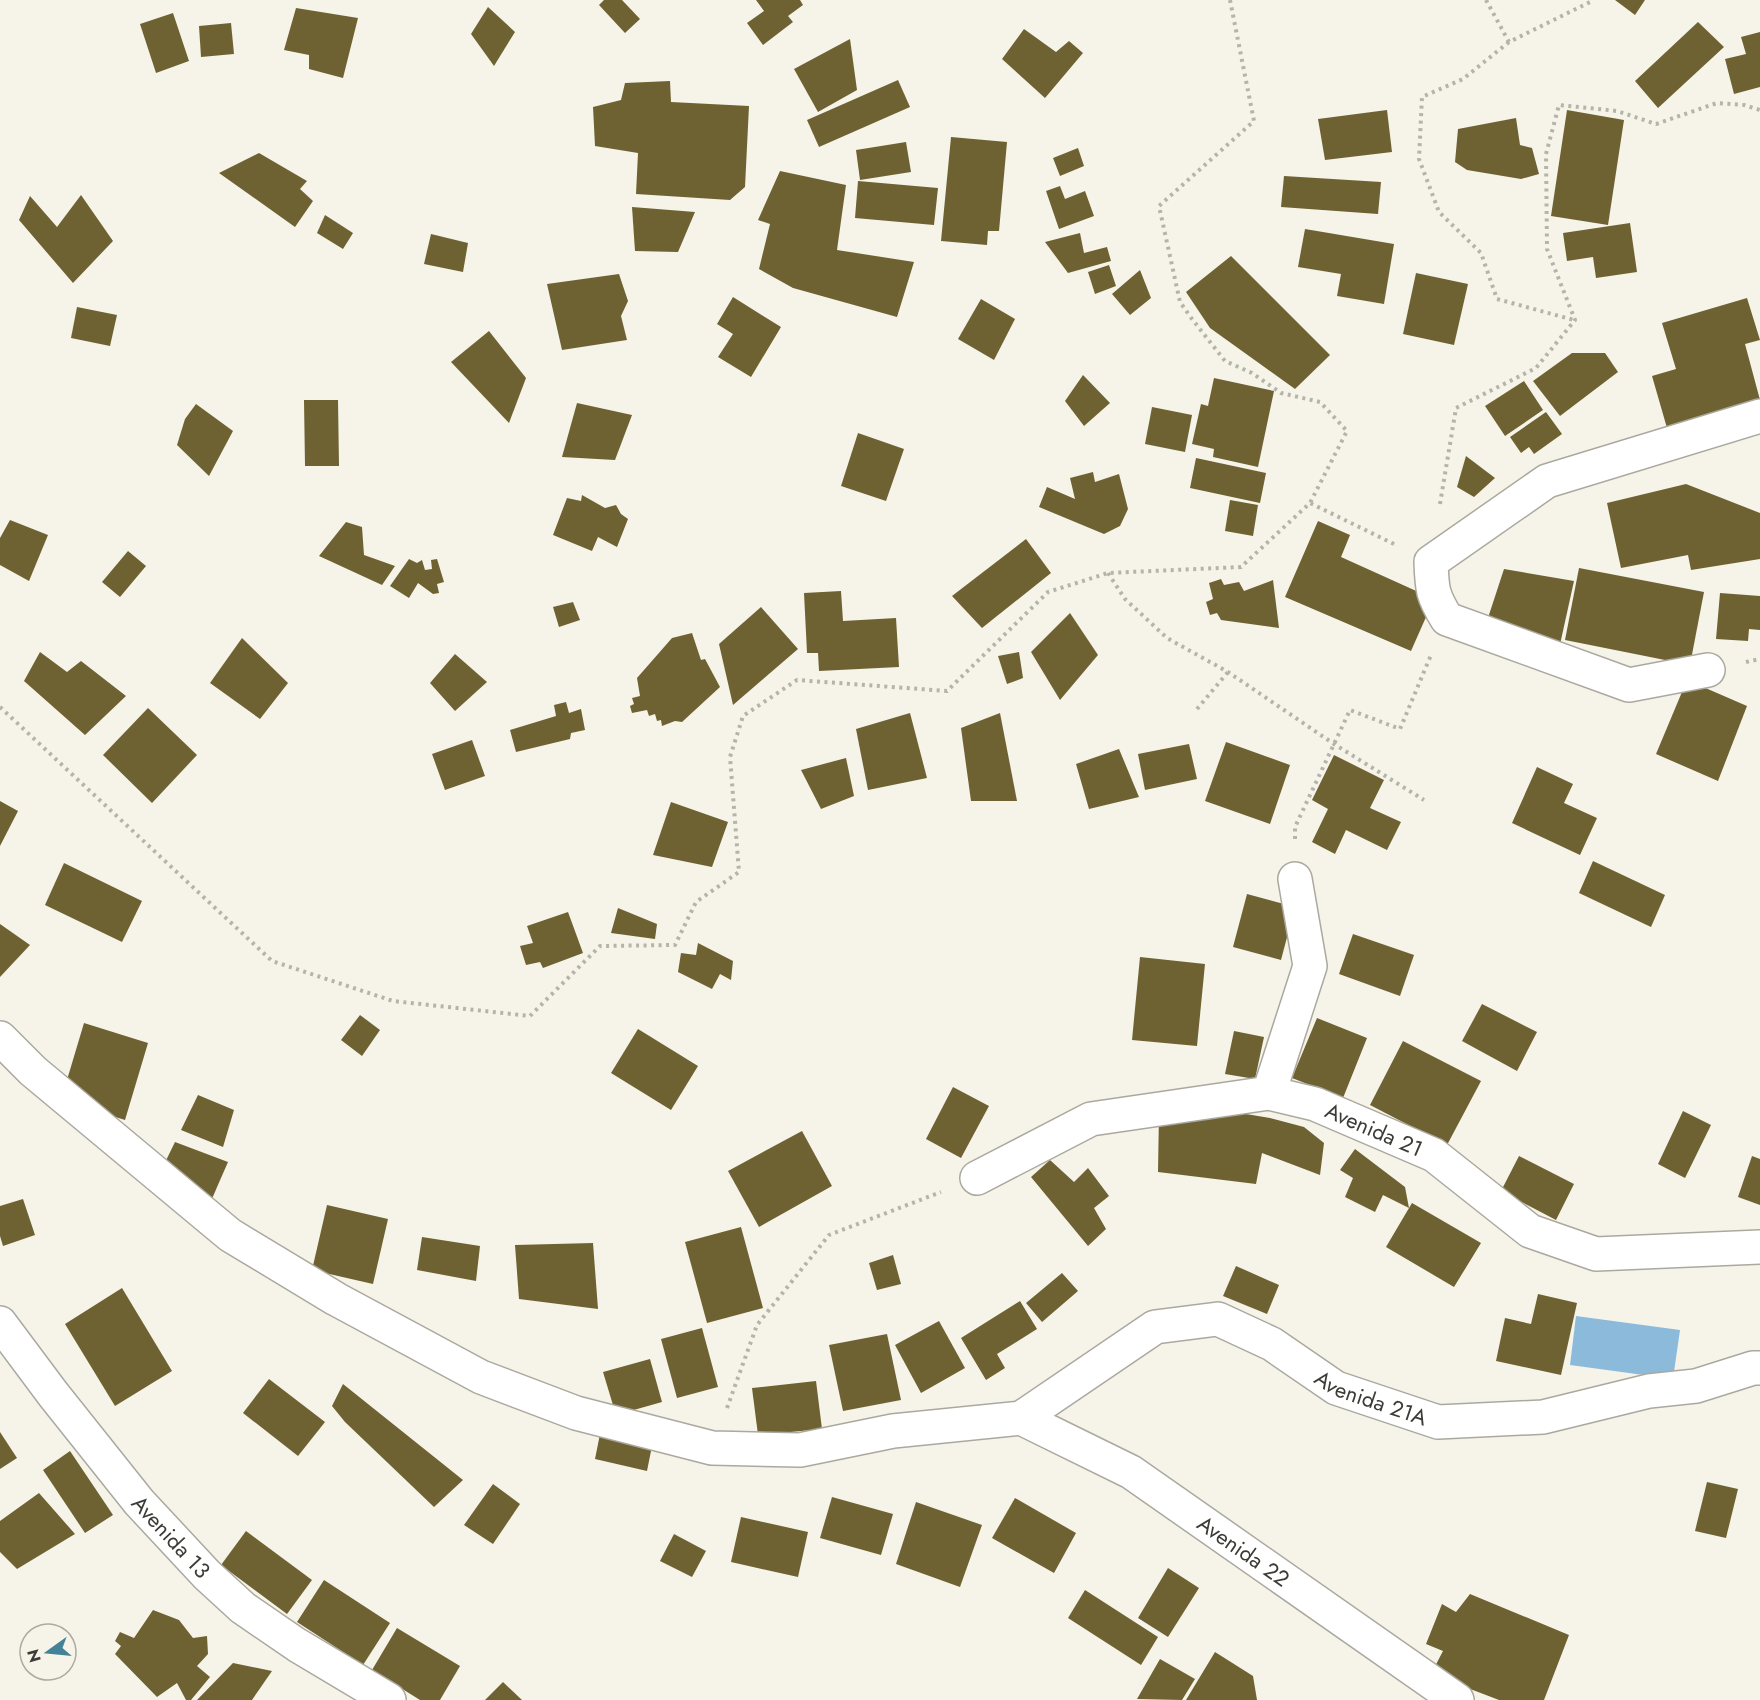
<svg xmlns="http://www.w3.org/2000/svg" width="1760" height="1700" font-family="Jost,sans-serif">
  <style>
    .water { fill: #8cbadb }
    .building { fill: #6e6232 }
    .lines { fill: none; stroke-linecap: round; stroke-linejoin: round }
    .street-casing { stroke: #aba99f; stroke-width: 36 }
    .path { stroke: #b5b4ab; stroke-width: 4; stroke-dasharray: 3 4.5; stroke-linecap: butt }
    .street { stroke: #fff; stroke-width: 33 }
    .labels { text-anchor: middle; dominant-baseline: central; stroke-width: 6; stroke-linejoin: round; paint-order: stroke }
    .street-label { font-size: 22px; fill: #3c3b37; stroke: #f6f4e9 }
  </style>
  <rect width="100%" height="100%" fill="#f6f4e9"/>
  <polygon class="water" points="1576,1316 1680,1330 1673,1379 1570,1365"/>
  <g class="building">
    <polygon points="604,0 622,0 640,19 625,33 599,5"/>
    <polygon points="756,0 800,0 803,5 788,16 793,22 763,45 747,23 764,11"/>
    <polygon points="1615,0 1645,0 1635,15"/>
    <polygon points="488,7 515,32 494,66 471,34"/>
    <polygon points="296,8 358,18 343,78 309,69 309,55 284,50"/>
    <polygon points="173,13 189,61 156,73 140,24"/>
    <polygon points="1698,22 1724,47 1658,108 1635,81"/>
    <polygon points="231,23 234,54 201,57 199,26"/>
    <polygon points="1024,29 1056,52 1069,41 1083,53 1045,98 1002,59"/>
    <polygon points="1760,32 1760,87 1734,94 1725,59 1746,54 1741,37"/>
    <polygon points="850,39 857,90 818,112 794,69"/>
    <polygon points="898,80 910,107 819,147 807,120"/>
    <polygon points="670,81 671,102 749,106 745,187 730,200 636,194 638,153 595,146 593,107 621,100 625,83"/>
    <polygon points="1387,110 1392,152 1325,160 1318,119"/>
    <polygon points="1567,110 1624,120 1608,225 1551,216"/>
    <polygon points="1516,118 1520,145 1532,148 1539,174 1521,179 1467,170 1455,162 1458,129"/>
    <polygon points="951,137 1007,142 999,231 988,231 987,245 941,241"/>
    <polygon points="906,142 911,172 860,180 856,150"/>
    <polygon points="1078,148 1084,166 1060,176 1053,158"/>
    <polygon points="259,153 307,181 300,189 313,201 295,227 219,173"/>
    <polygon points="780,171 846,185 837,250 914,262 897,317 793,288 759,269 770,224 758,220"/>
    <polygon points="1284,176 1381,182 1378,214 1281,207"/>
    <polygon points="858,181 938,188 934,225 855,218"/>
    <polygon points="1060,186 1065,199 1085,191 1094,216 1059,229 1046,191"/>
    <polygon points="81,195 113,241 73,283 19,220 30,196 57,227"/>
    <polygon points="632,207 695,212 678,252 635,251"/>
    <polygon points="325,215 353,233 343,249 317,233"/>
    <polygon points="1630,223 1637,272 1596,278 1593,257 1567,261 1563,233"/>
    <polygon points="1305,229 1394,244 1384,304 1337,296 1341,274 1298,267"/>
    <polygon points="1080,233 1084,253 1107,247 1111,261 1068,273 1045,242"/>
    <polygon points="431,234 468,243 463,272 424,264"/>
    <polygon points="1231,256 1330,355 1295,389 1210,328 1186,292"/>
    <polygon points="1109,265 1116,286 1095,294 1088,272"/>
    <polygon points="1140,270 1151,298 1130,315 1112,294"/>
    <polygon points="1416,273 1468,284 1454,345 1403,334"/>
    <polygon points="619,274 628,301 621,316 627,340 562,350 547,284"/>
    <polygon points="733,297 781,327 751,377 718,357 733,334 717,324"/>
    <polygon points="1747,298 1760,340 1745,344 1760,400 1667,428 1652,376 1676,369 1662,323"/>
    <polygon points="981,299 1015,319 994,360 958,339"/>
    <polygon points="77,307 117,315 110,346 71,338"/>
    <polygon points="489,331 526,378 509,423 451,362"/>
    <polygon points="1572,353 1605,353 1618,372 1560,416 1533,381"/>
    <polygon points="1083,375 1110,403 1084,426 1065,401"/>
    <polygon points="1214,378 1274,391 1258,467 1213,457 1214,449 1192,444 1201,404 1208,406"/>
    <polygon points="1524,381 1543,410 1505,436 1485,406"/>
    <polygon points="304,400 338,400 339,466 305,466"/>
    <polygon points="577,403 632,415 615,460 562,457"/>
    <polygon points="196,404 233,431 209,476 177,445 185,419"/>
    <polygon points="1152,407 1192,415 1185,452 1145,444"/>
    <polygon points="1546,412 1562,434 1534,454 1529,447 1521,453 1510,437"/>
    <polygon points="858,433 904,449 886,501 841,486"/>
    <polygon points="1466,456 1495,478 1474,497 1457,487"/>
    <polygon points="1196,458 1266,473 1260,503 1190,488"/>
    <polygon points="1093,472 1095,482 1119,474 1128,509 1120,526 1104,534 1039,507 1047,487 1075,499 1070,478"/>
    <polygon points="1686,484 1760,513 1760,559 1691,570 1688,555 1621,568 1607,503"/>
    <polygon points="582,495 605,508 616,505 621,514 628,519 617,547 598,537 592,551 553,535 567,498 581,501"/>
    <polygon points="1230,500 1258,505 1253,536 1225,531"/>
    <polygon points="10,520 48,535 29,581 0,565 0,538"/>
    <polygon points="1318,521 1350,535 1341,557 1434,599 1411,651 1285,597"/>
    <polygon points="346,522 362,527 364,555 395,566 382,585 319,556"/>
    <polygon points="1026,539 1051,573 982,628 952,596"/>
    <polygon points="128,551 146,566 120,597 102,582"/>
    <polygon points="409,559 417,563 422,560 425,570 432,569 431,560 437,559 444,582 437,584 439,593 433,594 418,583 409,598 390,586"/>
    <polygon points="1579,568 1704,592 1690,665 1565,640"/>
    <polygon points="1504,569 1574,581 1559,649 1486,624"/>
    <polygon points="1221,579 1224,585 1239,582 1244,591 1273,580 1279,628 1221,620 1217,613 1210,615 1206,602 1213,599 1209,583"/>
    <polygon points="841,591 843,621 896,618 899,667 819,671 818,653 807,653 804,593"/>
    <polygon points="1720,593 1760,596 1760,630 1749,629 1748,641 1716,639"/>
    <polygon points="573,602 580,620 559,627 553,607"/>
    <polygon points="761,607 798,649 733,705 719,644"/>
    <polygon points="1070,613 1098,655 1060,700 1031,652"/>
    <polygon points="692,633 701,660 705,659 720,687 682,722 675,721 662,726 661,720 657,721 655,714 649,716 647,710 632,713 630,706 634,704 632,698 640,696 637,678 672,638"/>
    <polygon points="242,638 288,683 260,719 210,683"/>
    <polygon points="40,652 67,672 81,661 126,696 85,735 24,681"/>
    <polygon points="1019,652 1023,678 1007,684 998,656"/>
    <polygon points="455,654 487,682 455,711 430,683"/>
    <polygon points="1687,680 1747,706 1718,781 1656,754"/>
    <polygon points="566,702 569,713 581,709 585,730 571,733 570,739 516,752 510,730 556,716 554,705"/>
    <polygon points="148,708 197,755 152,803 103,755"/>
    <polygon points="910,713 927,778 868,790 856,729"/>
    <polygon points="1000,713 1017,801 971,801 961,728"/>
    <polygon points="472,740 485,776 445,790 432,754"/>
    <polygon points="1226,742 1290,765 1270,824 1205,801"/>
    <polygon points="1189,744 1197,779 1145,790 1138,754"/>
    <polygon points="1119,749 1139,797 1089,809 1076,764"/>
    <polygon points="1334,755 1384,780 1370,808 1401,822 1387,850 1346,830 1335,854 1312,842 1328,809 1312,800"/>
    <polygon points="846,758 854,796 821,809 801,770"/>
    <polygon points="1537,767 1573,784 1564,803 1597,818 1580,855 1512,823"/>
    <polygon points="0,801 18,811 0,846"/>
    <polygon points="671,802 728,822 712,867 653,855"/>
    <polygon points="1593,861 1665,895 1651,927 1579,893"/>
    <polygon points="64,863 142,901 122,942 45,905"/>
    <polygon points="1247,894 1295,907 1281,960 1233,947"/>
    <polygon points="618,908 657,924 655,939 611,933"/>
    <polygon points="568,912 583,953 543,968 540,962 526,965 520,946 533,943 527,926"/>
    <polygon points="0,924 30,945 0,977"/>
    <polygon points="1353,934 1414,955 1400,996 1339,974"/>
    <polygon points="698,943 733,961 731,980 720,974 712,989 678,972 681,953 696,955"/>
    <polygon points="1140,957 1205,964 1197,1046 1132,1040"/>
    <polygon points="1482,1004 1537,1032 1517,1071 1462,1041"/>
    <polygon points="360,1015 380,1030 362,1056 341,1040"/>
    <polygon points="1317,1018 1367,1038 1343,1098 1292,1078"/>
    <polygon points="84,1023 148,1043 125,1120 61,1100"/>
    <polygon points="638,1029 698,1066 671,1110 611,1073"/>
    <polygon points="1234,1031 1264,1037 1255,1079 1225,1074"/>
    <polygon points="1403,1041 1481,1081 1447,1145 1370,1105"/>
    <polygon points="953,1087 989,1106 961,1158 926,1139"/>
    <polygon points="198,1095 234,1110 223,1147 181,1130"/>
    <polygon points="1210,1108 1270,1118 1304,1127 1324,1143 1320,1175 1262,1153 1256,1184 1158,1172 1159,1113"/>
    <polygon points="1683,1111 1711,1125 1685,1178 1658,1164"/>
    <polygon points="802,1131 832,1186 759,1227 728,1171"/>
    <polygon points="175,1142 228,1162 204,1217 154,1185"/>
    <polygon points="1355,1149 1405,1187 1409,1208 1412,1203 1481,1243 1454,1287 1386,1247 1409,1208 1383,1195 1375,1212 1345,1197 1353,1178 1340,1170"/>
    <polygon points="1519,1156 1574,1184 1556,1220 1501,1191"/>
    <polygon points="1752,1156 1760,1159 1760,1205 1738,1197"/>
    <polygon points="1050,1160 1074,1182 1088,1168 1109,1196 1094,1208 1106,1229 1088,1246 1031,1177"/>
    <polygon points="23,1199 35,1235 3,1246 0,1236 0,1206"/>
    <polygon points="327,1205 388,1219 373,1284 312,1270"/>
    <polygon points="741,1227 763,1308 707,1323 685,1242"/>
    <polygon points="422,1237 480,1246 476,1281 417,1270"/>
    <polygon points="593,1243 598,1309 519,1299 515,1245"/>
    <polygon points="893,1255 901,1284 877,1290 869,1263"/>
    <polygon points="1236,1266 1279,1285 1267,1314 1223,1296"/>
    <polygon points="1062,1273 1078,1291 1042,1322 1026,1303"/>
    <polygon points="122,1288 172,1371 115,1406 65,1324"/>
    <polygon points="1538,1294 1577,1303 1561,1375 1496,1361 1505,1318 1531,1324"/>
    <polygon points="1020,1301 1037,1329 997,1354 1005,1368 986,1380 961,1338"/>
    <polygon points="939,1321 965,1368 921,1393 895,1345"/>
    <polygon points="702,1328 718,1387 677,1398 661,1339"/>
    <polygon points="887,1334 901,1400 843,1411 829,1345"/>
    <polygon points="650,1359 662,1402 616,1415 603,1372"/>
    <polygon points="269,1379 325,1422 298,1456 243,1413"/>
    <polygon points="816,1381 822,1429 758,1435 752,1388"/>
    <polygon points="343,1384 463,1480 434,1507 345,1422 332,1406"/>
    <polygon points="602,1424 654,1436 647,1471 595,1459"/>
    <polygon points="0,1432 17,1458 0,1469"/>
    <polygon points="70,1451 113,1515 85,1533 43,1470"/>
    <polygon points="1707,1482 1738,1489 1726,1538 1695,1531"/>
    <polygon points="493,1484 520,1504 493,1544 464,1525"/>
    <polygon points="39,1493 75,1534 17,1569 0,1552 0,1521"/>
    <polygon points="832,1497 893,1514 881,1555 820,1538"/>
    <polygon points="1015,1498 1076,1533 1054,1573 992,1538"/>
    <polygon points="916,1502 982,1525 960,1587 896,1564"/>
    <polygon points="741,1517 808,1532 798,1577 731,1562"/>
    <polygon points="246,1531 312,1580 287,1614 221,1565"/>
    <polygon points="674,1534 706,1551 692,1577 660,1561"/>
    <polygon points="1168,1568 1199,1588 1168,1637 1138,1618"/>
    <polygon points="324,1580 390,1623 363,1665 297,1622"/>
    <polygon points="1085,1590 1158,1637 1141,1665 1068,1618"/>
    <polygon points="1470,1594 1569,1635 1544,1700 1499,1700 1431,1674 1443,1651 1426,1644 1442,1604 1456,1612"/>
    <polygon points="153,1610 179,1620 193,1638 207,1636 208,1654 197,1666 210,1677 191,1700 186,1700 177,1683 157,1697 115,1654 121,1646 115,1641 120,1632 134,1638"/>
    <polygon points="397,1628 460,1666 440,1700 420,1700 372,1670"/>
    <polygon points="1215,1652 1253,1676 1257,1700 1186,1700"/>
    <polygon points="1160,1659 1195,1679 1182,1700 1137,1699"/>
    <polygon points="233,1663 272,1671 252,1700 197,1700"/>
    <polygon points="503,1682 522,1700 485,1700"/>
  </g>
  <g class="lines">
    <g class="street-casing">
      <g id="street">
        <path d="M1708,670L1629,685L1447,619C1432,595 1432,589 1431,562L1547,481L1760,416"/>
        <path id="s1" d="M0,1038L33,1071L230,1235L336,1299L481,1377L576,1413L712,1448L800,1450L893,1431L1021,1418L1155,1327L1218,1319L1272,1344L1336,1388L1438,1422L1543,1417L1649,1391L1696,1386L1753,1368H1760"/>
        <polyline points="1269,1093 1310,966 1295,879"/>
        <path id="s2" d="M977,1178L1091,1119L1269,1093L1315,1104L1434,1155L1530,1231L1596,1254L1760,1247"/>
        <path id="s3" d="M0,1323L53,1394L139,1502L207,1575L243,1608L297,1645L389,1700"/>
        <path id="s4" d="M1021,1418L1131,1472L1457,1700"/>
      </g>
    </g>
    <g class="path">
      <polyline points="1230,0 1254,121 1159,206 1180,302 1192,319 1225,361 1252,373 1281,393 1320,402 1347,431 1310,503"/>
      <polyline points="1486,0 1509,42 1590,2 1587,0"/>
      <polyline points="1509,42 1463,79 1422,97 1419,159 1439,212 1481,253 1497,299 1574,320"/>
      <polyline points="1440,504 1456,408 1536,368 1575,320 1547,249 1546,154 1559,105 1617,111 1656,124 1717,103 1744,105 1760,110"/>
      <polyline points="1108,573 1125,599 1167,638 1228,672 1334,744 1424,800"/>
      <polyline points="1746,662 1760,659"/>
      <polyline points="0,707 272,961 393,1001 530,1016 600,946 675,945 696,902 739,872 730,757 743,716 797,680 947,691 1048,592 1108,573 1241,567 1310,503 1396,545"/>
      <polyline points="1197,709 1228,672"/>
      <polyline points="1295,839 1295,827 1350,710 1400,729 1431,655"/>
      <polyline points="727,1408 757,1325 829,1235 941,1192"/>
    </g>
    <use href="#street" class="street"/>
  </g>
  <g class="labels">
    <g class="street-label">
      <text stroke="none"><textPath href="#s2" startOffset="420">Avenida 21</textPath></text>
      <text stroke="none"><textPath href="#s1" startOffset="1544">Avenida 21A</textPath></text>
      <text stroke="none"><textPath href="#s3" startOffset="274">Avenida 13</textPath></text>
      <text stroke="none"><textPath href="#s4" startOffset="260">Avenida 22</textPath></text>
    </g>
  </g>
  <g transform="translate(48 1652) rotate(255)"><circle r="28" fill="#f6f4e9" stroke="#acaaa2" stroke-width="1.5"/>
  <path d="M0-4.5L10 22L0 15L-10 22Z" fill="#448297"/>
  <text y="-9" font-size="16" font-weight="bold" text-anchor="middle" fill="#3c3b37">N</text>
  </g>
</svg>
